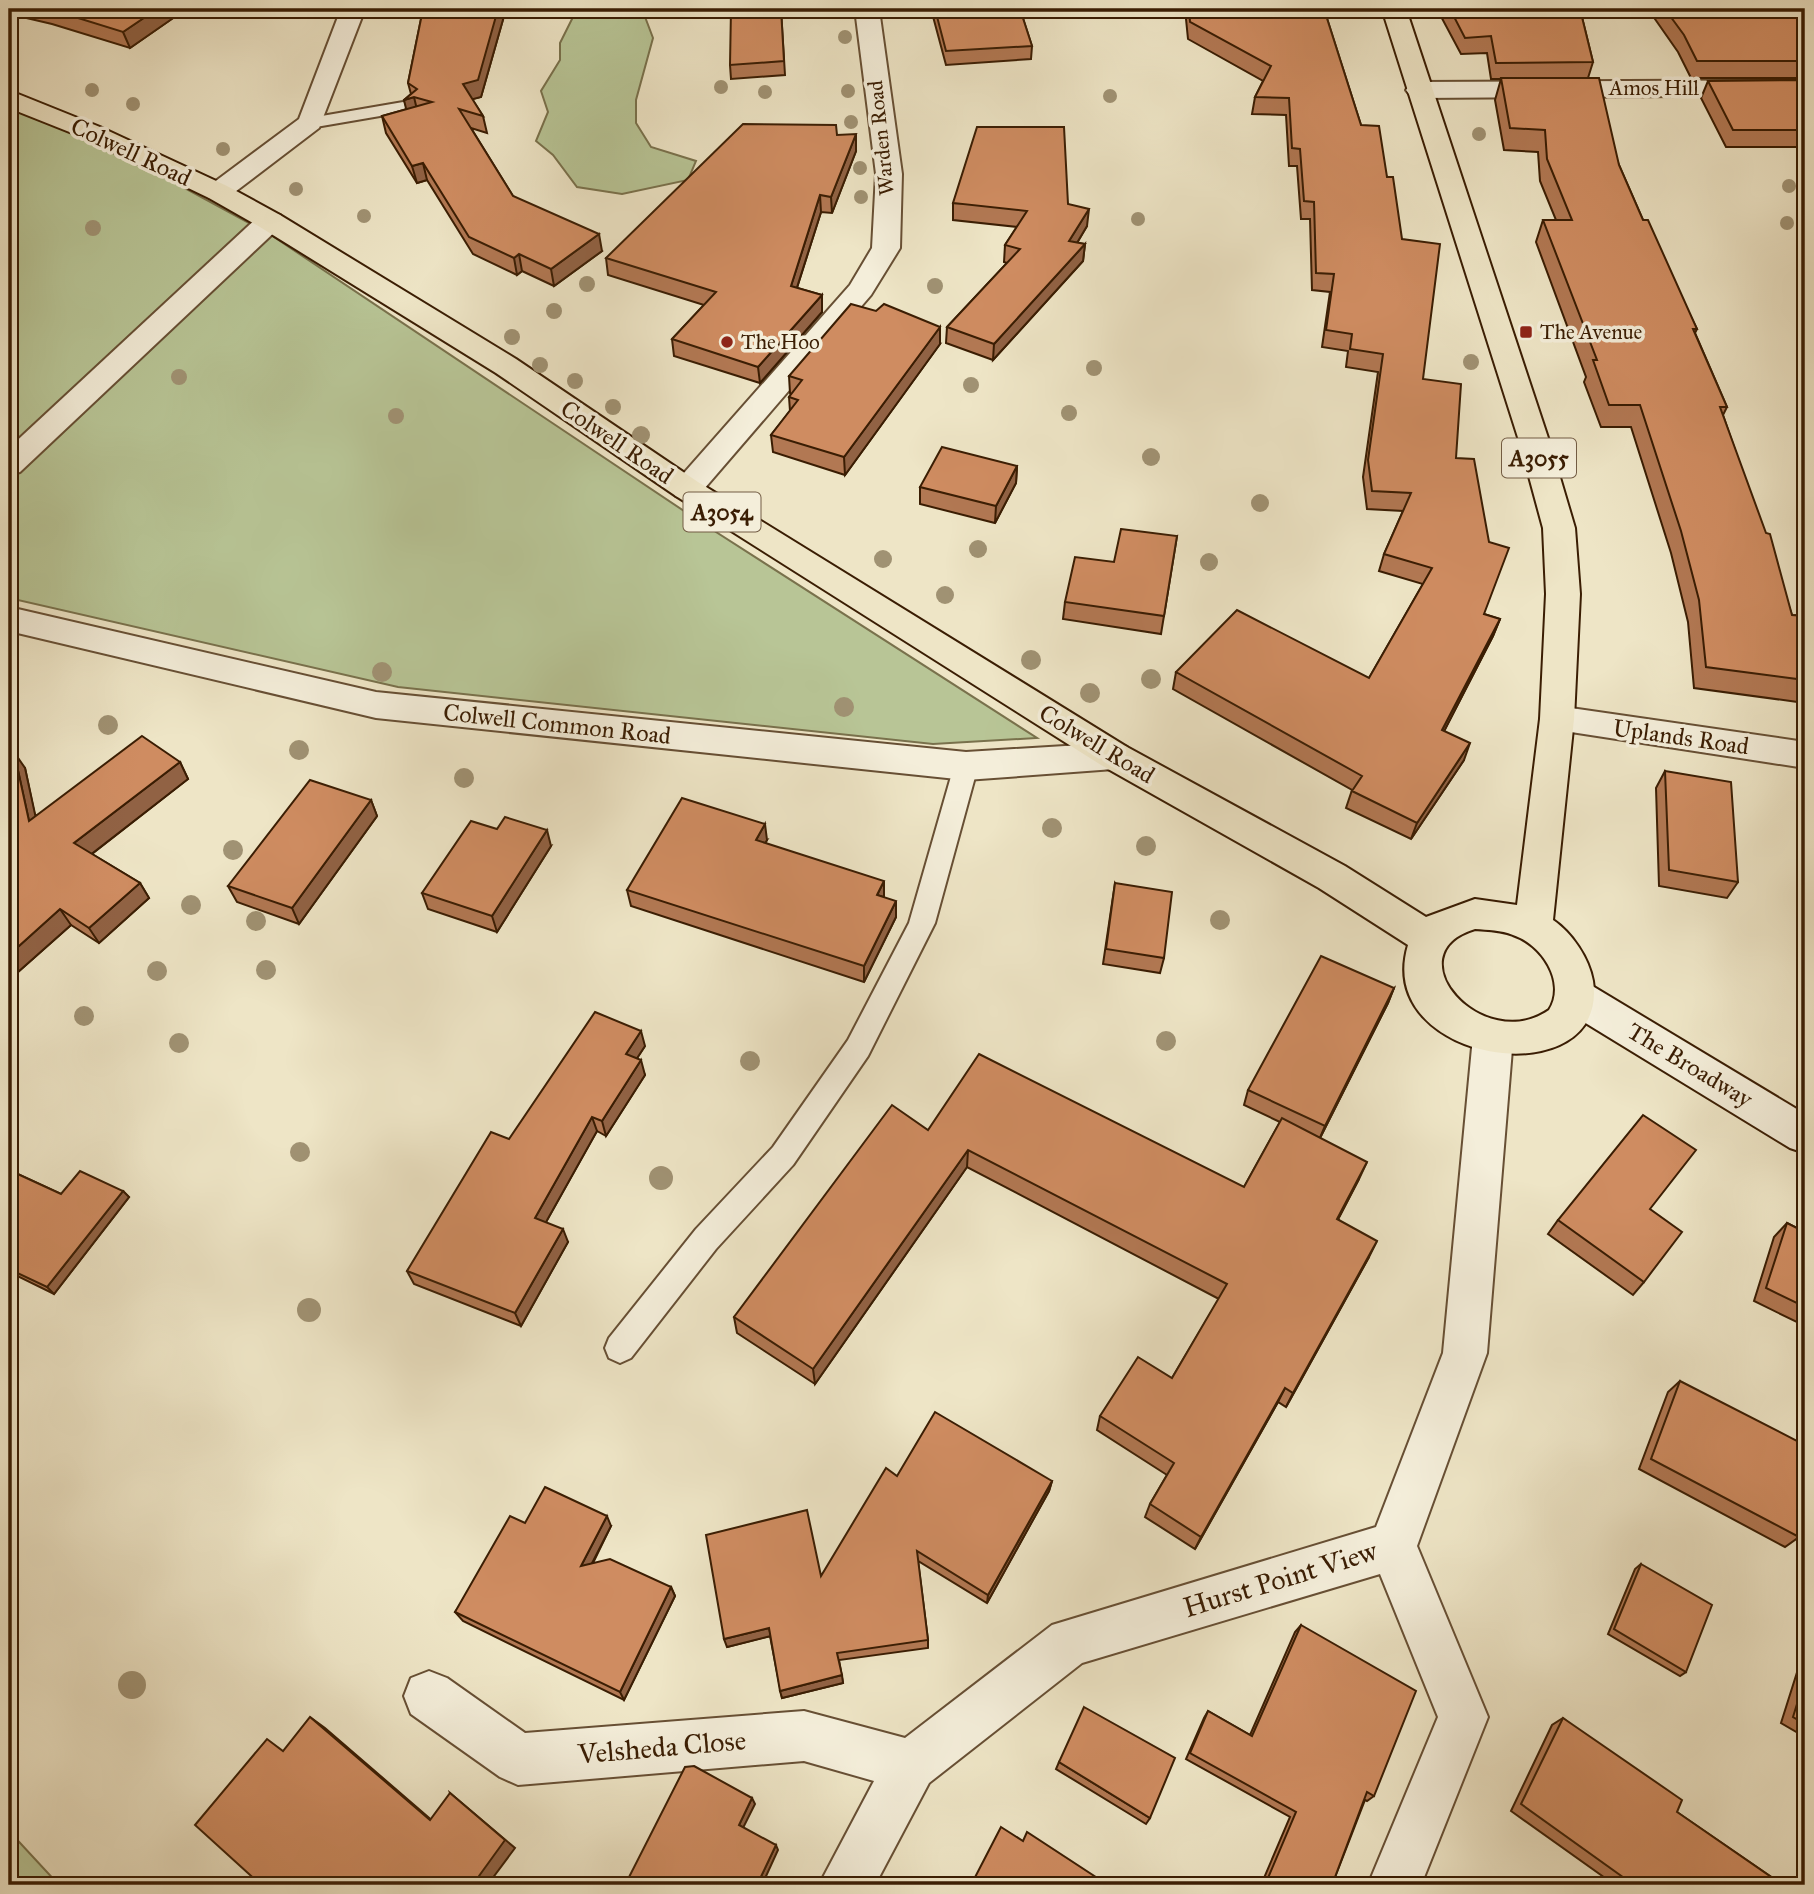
<svg xmlns="http://www.w3.org/2000/svg" width="1814" height="1894" font-family="'IM FELL Great Primer',serif">
  <style>
    .green { fill: #b8c596; stroke: #79714c; stroke-width: 2 }
    .lines { fill: none; stroke-linecap: round; stroke-linejoin: round }
    .service-casing { stroke: #674f34; stroke-width: 4 }
    .minor-casing { stroke: #674f34; stroke-width: 4 }
    .secondary-casing { stroke: #3a1d03; stroke-width: 4 }
    .primary-casing { stroke: #3a1d03; stroke-width: 4 }
    .service { fill: #f4eeda; fill-rule: evenodd }
    .minor { fill: #f4eeda; fill-rule: evenodd }
    .secondary { fill: #f4eeda; fill-rule: evenodd }
    .primary { fill: #eee5c6; fill-rule: evenodd }
    .tree { fill: #a09273 }
    .wall { fill: #b27853; stroke: #3a1d03; stroke-width: 2 }
    .shaded-wall { fill: #916244; stroke: #3a1d03; stroke-width: 2 }
    .building { fill: #cf8c61; stroke: #3a1d03; stroke-width: 2 }
    .poi-dot { fill: #8f2418; stroke: #f4eeda; stroke-width: 2.5 }
    .labels { text-anchor: middle; dominant-baseline: central; stroke-width: 7; stroke-linejoin: round; paint-order: stroke }
    .far-street-label { font-size: 21px; fill: #3a1d03; stroke: #f4eeda }
    .far-poi-label { font-size: 21px; fill: #3a1d03; stroke: #f4eeda; text-anchor: start }
    .shield { fill: #f4eeda; stroke: #725c44; stroke-width: 2 }
    .shield-label { font-size: 23px; font-weight: bold; fill: #3a1d03 }
    .street-label { font-size: 24px; fill: #3a1d03; stroke: #f4eeda }
    .near-street-label { font-size: 28px; fill: #3a1d03; stroke: #f4eeda }
  </style>
  <rect width="100%" height="100%" fill="#eee5c6"/>
  <filter id="stains"><feTurbulence type="fractalNoise" baseFrequency=".00286" numOctaves="4"/><feColorMatrix values="0 0 0 0 .2 0 0 0 0 .09 0 0 0 0 .02 0 0 0 .5 -.17"/></filter>
  <radialGradient id="worn" r=".72"><stop offset=".6" stop-color="#630" stop-opacity="0"/><stop offset="1" stop-color="#630" stop-opacity=".3"/></radialGradient>
  <g class="green">
    <polygon points="577,9 642,9 653,38 636,100 636,123 651,147 696,161 688,180 622,194 577,187 553,155 536,141 548,112 541,91 560,60 560,43"/>
    <polygon points="9,107 102,143 271,235 702,523 1037,738 933,744 398,687 9,598"/>
    <polygon points="9,1831 59,1885 9,1885"/>
  </g>
  <g class="lines">
    <g class="service-casing">
      <g id="service">
        <polygon points="409,101 418,106 415,110 310,128 301,123 310,118"/>
        <polygon points="966,757 975,759 978,766 935,923 868,1056 793,1165 716,1249 631,1358 620,1363 609,1358 605,1348 609,1338 696,1229 773,1147 848,1040 909,923 954,766 957,759"/>
      </g>
    </g>
    <g class="minor-casing">
      <g id="minor">
        <polygon points="341,9 365,9 319,128 227,198 209,198 205,192 209,186 299,119"/>
        <polygon points="855,9 879,9 902,174 900,248 871,295 698,496 687,499 676,496 671,489 676,482 850,285 872,248 876,174"/>
        <polygon points="1805,80 1805,95 1419,98 1410,95 1406,90 1410,85 1419,82"/>
        <polygon points="270,213 280,215 284,221 280,227 20,472 9,475 9,448 260,215"/>
        <polygon points="9,607 376,692 966,752 1114,743 1127,747 1132,756 1127,765 1114,769 966,780 376,718 9,631"/>
        <polygon points="1557,706 1805,742 1805,768 1545,728 1540,719 1545,710"/>
        <polygon points="1493,1020 1507,1025 1513,1037 1487,1353 1417,1546 1488,1717 1421,1885 1368,1885 1438,1717 1380,1574 1082,1663 929,1783 875,1885 819,1885 874,1781 804,1761 518,1785 500,1777 411,1714 404,1696 411,1678 429,1671 447,1678 525,1733 804,1711 905,1738 1052,1625 1376,1527 1443,1353 1473,1037 1479,1025"/>
      </g>
    </g>
    <g class="secondary-casing">
      <polygon id="secondary" points="1575,980 1589,984 1805,1114 1805,1153 1790,1148 1561,1008 1555,996 1561,984"/>
    </g>
    <g class="primary-casing">
      <path id="primary" d="M1382,9H1406L1551,447L1575,528L1580,594L1574,719L1553,920C1572,933 1589,958 1593,981C1611,1097 1372,1066 1408,945L1319,888L1101,765L676,496L496,373L260,227L209,198L82,137L9,108V91L18,94L100,127L227,186L280,215L516,359L698,482L1127,747L1345,866L1426,917L1475,899L1517,905L1540,719L1546,594L1543,528L1521,447ZM1475,929C1488,930 1501,930 1513,935C1541,944 1567,982 1549,1010C1483,1056 1392,954 1475,929Z"/>
    </g>
    <use href="#service" class="service"/>
    <use href="#minor" class="minor"/>
    <use href="#secondary" class="secondary"/>
    <use href="#primary" class="primary"/>
  </g>
  <g class="tree">
    <circle cx="845" cy="37" r="7"/>
    <circle cx="721" cy="87" r="7"/>
    <circle cx="92" cy="90" r="7"/>
    <circle cx="848" cy="91" r="7"/>
    <circle cx="765" cy="92" r="7"/>
    <circle cx="1110" cy="96" r="7"/>
    <circle cx="133" cy="104" r="7"/>
    <circle cx="851" cy="122" r="7"/>
    <circle cx="1479" cy="134" r="7"/>
    <circle cx="223" cy="149" r="7"/>
    <circle cx="860" cy="168" r="7"/>
    <circle cx="1789" cy="186" r="7"/>
    <circle cx="296" cy="189" r="7"/>
    <circle cx="861" cy="197" r="7"/>
    <circle cx="364" cy="216" r="7"/>
    <circle cx="1138" cy="219" r="7"/>
    <circle cx="1787" cy="223" r="7"/>
    <circle cx="93" cy="228" r="8"/>
    <circle cx="587" cy="284" r="8"/>
    <circle cx="935" cy="286" r="8"/>
    <circle cx="554" cy="311" r="8"/>
    <circle cx="512" cy="337" r="8"/>
    <circle cx="1471" cy="362" r="8"/>
    <circle cx="540" cy="365" r="8"/>
    <circle cx="1094" cy="368" r="8"/>
    <circle cx="179" cy="377" r="8"/>
    <circle cx="575" cy="381" r="8"/>
    <circle cx="971" cy="385" r="8"/>
    <circle cx="613" cy="407" r="8"/>
    <circle cx="1069" cy="413" r="8"/>
    <circle cx="396" cy="416" r="8"/>
    <circle cx="641" cy="435" r="9"/>
    <circle cx="1151" cy="457" r="9"/>
    <circle cx="1260" cy="503" r="9"/>
    <circle cx="978" cy="549" r="9"/>
    <circle cx="883" cy="559" r="9"/>
    <circle cx="1209" cy="562" r="9"/>
    <circle cx="945" cy="595" r="9"/>
    <circle cx="1031" cy="660" r="10"/>
    <circle cx="382" cy="672" r="10"/>
    <circle cx="1151" cy="679" r="10"/>
    <circle cx="1090" cy="693" r="10"/>
    <circle cx="844" cy="707" r="10"/>
    <circle cx="108" cy="725" r="10"/>
    <circle cx="299" cy="750" r="10"/>
    <circle cx="464" cy="778" r="10"/>
    <circle cx="1052" cy="828" r="10"/>
    <circle cx="1146" cy="846" r="10"/>
    <circle cx="233" cy="850" r="10"/>
    <circle cx="191" cy="905" r="10"/>
    <circle cx="1220" cy="920" r="10"/>
    <circle cx="256" cy="921" r="10"/>
    <circle cx="266" cy="970" r="10"/>
    <circle cx="157" cy="971" r="10"/>
    <circle cx="84" cy="1016" r="10"/>
    <circle cx="1166" cy="1041" r="10"/>
    <circle cx="179" cy="1043" r="10"/>
    <circle cx="750" cy="1061" r="10"/>
    <circle cx="300" cy="1152" r="10"/>
    <circle cx="661" cy="1178" r="12"/>
    <circle cx="309" cy="1310" r="12"/>
    <circle cx="132" cy="1685" r="14"/>
  </g>
  <g class="wall">
    <polygon points="9,9 177,9 179,14 130,48 52,24 9,14"/>
    <polygon points="423,9 506,9 481,97 472,99 483,116 487,133 471,128 513,196 602,251 554,286 522,271 517,275 473,254 427,180 417,183 386,133 382,116 407,109 404,100 411,94 408,83"/>
    <polygon points="781,9 785,75 731,79 730,65"/>
    <polygon points="931,9 1020,9 1032,46 1031,59 946,65"/>
    <polygon points="1185,9 1324,9 1361,125 1387,177 1423,379 1456,458 1484,614 1500,619 1493,636 1444,731 1464,760 1411,839 1346,808 1352,790 1173,689 1176,672 1369,678 1423,584 1379,571 1384,554 1403,511 1367,509 1363,477 1378,372 1346,367 1348,351 1322,347 1330,292 1312,290 1310,219 1301,219 1297,166 1289,166 1286,115 1252,114 1255,97 1263,81 1188,39"/>
    <polygon points="1437,9 1580,9 1593,62 1588,78 1619,165 1643,220 1697,329 1695,333 1727,407 1723,415 1792,615 1805,616 1805,703 1694,688 1688,622 1671,553 1631,427 1601,427 1584,382 1586,377 1536,242 1543,220 1556,220 1540,181 1538,152 1504,150 1495,100 1501,79 1491,79 1487,53 1461,54"/>
    <polygon points="1648,9 1805,9 1805,78 1691,78 1678,52"/>
    <polygon points="1805,80 1805,147 1726,147 1701,98 1708,81"/>
    <polygon points="837,135 856,151 832,213 821,212 797,288 822,295 822,312 760,383 674,356 672,339 704,305 608,275 606,258"/>
    <polygon points="953,203 1068,204 1087,226 1077,243 1085,244 1083,261 993,360 946,343 947,327 1007,263 1004,262 1005,245 1017,227 953,220"/>
    <polygon points="940,344 845,475 773,452 771,435 790,411 789,397 791,394 790,393 789,376"/>
    <polygon points="1017,466 1016,483 995,523 920,504 920,487"/>
    <polygon points="1177,536 1161,634 1063,619 1065,602 1114,562"/>
    <polygon points="9,753 25,768 35,816 180,762 188,779 92,854 140,883 149,898 99,943 71,925 9,980"/>
    <polygon points="1665,771 1738,882 1727,898 1659,886 1656,788"/>
    <polygon points="371,800 377,816 299,924 237,902 228,886"/>
    <polygon points="767,840 765,843 884,898 896,917 864,982 631,906 627,890"/>
    <polygon points="551,846 497,932 428,909 422,893"/>
    <polygon points="1115,883 1164,958 1160,973 1103,964"/>
    <polygon points="1394,988 1388,1003 1320,1138 1359,1179 1338,1219 1369,1257 1286,1407 1278,1402 1195,1549 1145,1517 1150,1504 1167,1475 1097,1430 1100,1416 1172,1378 1219,1299 967,1167 815,1384 737,1333 734,1317 928,1130 1244,1187 1280,1122 1244,1105 1248,1090"/>
    <polygon points="645,1046 637,1058 645,1075 606,1136 597,1131 546,1222 568,1242 521,1326 414,1284 407,1271 509,1139"/>
    <polygon points="9,1170 61,1194 123,1191 129,1197 54,1294 9,1272"/>
    <polygon points="1650,1209 1644,1282 1633,1295 1548,1234 1558,1220"/>
    <polygon points="1787,1223 1805,1232 1805,1326 1754,1301 1774,1237"/>
    <polygon points="1680,1381 1799,1537 1785,1547 1639,1469 1668,1392"/>
    <polygon points="897,1476 1052,1481 1049,1491 987,1603 918,1561 928,1640 928,1648 839,1660 843,1683 782,1698 770,1636 727,1647 821,1576"/>
    <polygon points="525,1523 611,1526 593,1563 671,1587 675,1596 624,1700 463,1621 455,1612"/>
    <polygon points="1641,1564 1686,1672 1680,1676 1608,1634 1635,1569"/>
    <polygon points="1301,1625 1374,1796 1367,1801 1365,1800 1332,1885 1261,1885 1290,1817 1186,1759 1204,1718 1208,1711 1250,1735 1295,1632"/>
    <polygon points="1805,1647 1805,1737 1781,1723"/>
    <polygon points="1563,1718 1677,1812 1783,1885 1615,1885 1511,1811 1552,1725"/>
    <polygon points="1059,1762 1150,1818 1146,1824 1056,1769"/>
  </g>
  <g class="shaded-wall">
    <polygon points="157,9 177,9 179,14 130,48 123,32"/>
    <polygon points="498,9 506,9 481,97 466,101 463,84"/>
    <polygon points="414,97 418,114 408,117 404,100"/>
    <polygon points="856,134 856,151 832,213 831,197"/>
    <polygon points="423,163 427,180 417,183 412,166"/>
    <polygon points="820,195 821,212 792,303 791,286"/>
    <polygon points="1089,209 1087,226 1068,258 1069,241"/>
    <polygon points="599,234 602,251 554,286 551,269"/>
    <polygon points="1085,244 1083,261 993,360 994,344"/>
    <polygon points="519,254 522,271 517,275 514,258"/>
    <polygon points="822,295 822,312 760,383 758,367"/>
    <polygon points="940,327 940,344 845,475 844,457"/>
    <polygon points="1017,466 1016,483 995,523 996,506"/>
    <polygon points="1500,619 1493,636 1436,747 1442,730"/>
    <polygon points="1470,743 1464,760 1411,839 1417,823"/>
    <polygon points="14,752 25,768 40,837 29,821"/>
    <polygon points="180,762 188,779 85,859 74,843"/>
    <polygon points="371,800 377,816 299,924 292,908"/>
    <polygon points="765,824 767,840 758,856 756,840"/>
    <polygon points="547,830 551,846 497,932 492,916"/>
    <polygon points="884,881 884,897 877,895"/>
    <polygon points="140,883 149,898 99,943 89,928"/>
    <polygon points="896,901 896,917 864,982 864,966"/>
    <polygon points="60,909 71,925 9,980 9,955"/>
    <polygon points="1394,988 1388,1003 1319,1140 1325,1126"/>
    <polygon points="641,1031 645,1046 630,1069 626,1054"/>
    <polygon points="641,1060 645,1075 606,1136 602,1121"/>
    <polygon points="592,1117 597,1131 541,1231 535,1218"/>
    <polygon points="968,1150 967,1167 815,1384 813,1369"/>
    <polygon points="1367,1162 1359,1179 1330,1235 1337,1219"/>
    <polygon points="123,1191 129,1197 54,1294 47,1287"/>
    <polygon points="563,1229 568,1242 521,1326 515,1313"/>
    <polygon points="1377,1241 1369,1257 1286,1407 1293,1393"/>
    <polygon points="1285,1388 1278,1402 1195,1549 1201,1537"/>
    <polygon points="1052,1481 1049,1491 987,1603 988,1595"/>
    <polygon points="607,1516 611,1526 586,1575 581,1566"/>
    <polygon points="671,1587 675,1596 624,1700 620,1692"/>
    <polygon points="769,1628 771,1636 727,1647 724,1639"/>
    <polygon points="842,1675 843,1683 782,1698 780,1691"/>
    <polygon points="310,1717 325,1728 442,1829 430,1820"/>
    <polygon points="450,1793 515,1848 489,1883 492,1885 490,1885 479,1876"/>
    <polygon points="752,1798 755,1804 742,1830 739,1825"/>
    <polygon points="776,1845 778,1850 762,1885 757,1885"/>
  </g>
  <g class="building">
    <polygon points="49,9 157,9 123,32"/>
    <polygon points="423,9 498,9 478,80 463,84 483,116 459,109 513,196 599,234 551,269 519,254 514,258 469,237 423,163 412,166 382,116 432,102 414,97 404,100 417,89 408,83"/>
    <polygon points="731,9 781,9 784,61 730,65"/>
    <polygon points="935,9 1020,9 1032,46 946,51"/>
    <polygon points="1189,9 1324,9 1361,125 1379,126 1387,177 1393,177 1402,239 1440,244 1423,379 1461,384 1456,458 1474,459 1489,542 1509,548 1484,614 1500,619 1442,730 1470,743 1417,823 1352,791 1362,776 1176,672 1237,610 1369,678 1432,568 1384,554 1411,493 1372,491 1368,460 1383,354 1350,349 1352,334 1326,330 1334,274 1316,273 1314,202 1304,201 1300,149 1292,148 1289,98 1255,97 1271,66 1190,22"/>
    <polygon points="1450,9 1580,9 1593,62 1496,63 1491,36 1465,38"/>
    <polygon points="1665,9 1805,9 1805,10 1801,11 1805,17 1805,61 1697,61 1684,35"/>
    <polygon points="1501,78 1599,78 1619,165 1643,220 1648,220 1697,329 1693,329 1727,407 1720,407 1766,533 1770,534 1792,615 1805,616 1805,680 1706,667 1699,600 1681,531 1640,405 1609,405 1593,360 1597,360 1543,220 1572,220 1547,159 1545,130 1510,128"/>
    <polygon points="1805,80 1805,130 1733,130 1708,81"/>
    <polygon points="743,124 836,125 837,135 856,134 831,197 820,195 791,286 822,295 758,367 672,339 716,292 606,258"/>
    <polygon points="977,127 1064,127 1068,204 1089,209 1069,241 1085,244 994,344 947,327 1020,249 1005,245 1027,211 953,203"/>
    <polygon points="851,304 876,311 884,304 940,327 844,457 771,435 798,400 789,397 802,380 789,376"/>
    <polygon points="942,447 1017,466 996,506 920,487"/>
    <polygon points="1121,529 1177,536 1164,616 1065,602 1075,557 1114,562"/>
    <polygon points="142,736 180,762 74,843 140,883 89,928 60,909 9,955 9,753 14,752 29,821"/>
    <polygon points="1665,771 1731,782 1738,882 1669,870"/>
    <polygon points="310,780 371,800 292,908 228,886"/>
    <polygon points="682,798 765,824 756,840 884,881 877,895 896,901 864,966 627,890"/>
    <polygon points="505,817 547,830 492,916 422,893 471,821 497,829"/>
    <polygon points="1115,883 1172,892 1164,958 1106,949"/>
    <polygon points="1321,956 1394,988 1325,1126 1248,1090"/>
    <polygon points="595,1012 641,1031 626,1054 641,1060 602,1121 592,1117 535,1218 563,1229 515,1313 407,1271 491,1132 509,1139"/>
    <polygon points="979,1054 1244,1187 1282,1118 1367,1162 1337,1219 1377,1241 1293,1393 1285,1388 1201,1537 1150,1504 1174,1463 1100,1416 1138,1357 1172,1378 1227,1284 968,1150 813,1369 734,1317 892,1105 928,1130"/>
    <polygon points="1643,1115 1696,1150 1650,1209 1682,1232 1644,1282 1558,1220"/>
    <polygon points="9,1170 61,1194 80,1171 123,1191 47,1287 9,1269"/>
    <polygon points="1787,1223 1805,1232 1805,1307 1766,1288"/>
    <polygon points="1680,1381 1805,1445 1805,1518 1799,1537 1651,1459"/>
    <polygon points="935,1412 1052,1481 988,1595 917,1551 928,1640 837,1653 842,1675 780,1691 769,1628 724,1639 706,1535 807,1510 821,1576 886,1468 897,1476"/>
    <polygon points="545,1487 607,1516 581,1566 610,1559 671,1587 620,1692 455,1612 510,1516 525,1523"/>
    <polygon points="1641,1564 1712,1605 1686,1672 1614,1629"/>
    <polygon points="1301,1625 1416,1691 1374,1796 1367,1792 1332,1885 1265,1885 1296,1812 1190,1753 1208,1711 1252,1736"/>
    <polygon points="1805,1678 1805,1724 1793,1717"/>
    <polygon points="1084,1707 1175,1758 1150,1818 1059,1762"/>
    <polygon points="310,1717 430,1820 450,1793 505,1840 479,1876 490,1885 261,1885 195,1825 267,1739 283,1751"/>
    <polygon points="1563,1718 1682,1800 1677,1812 1783,1885 1634,1885 1521,1804"/>
    <polygon points="694,1766 752,1798 739,1825 776,1845 757,1885 625,1885 685,1767"/>
    <polygon points="1001,1827 1023,1841 1027,1832 1108,1885 971,1885"/>
  </g>
  <g class="poi-dot">
    <rect x="1519" y="325" width="14" height="14" rx="3.5"/>
    <circle cx="727" cy="342" r="7"/>
  </g>
  <g class="labels">
    <g class="far-street-label">
      <text x="1654" y="88">Amos Hill</text>
      <text transform="translate(881 138) rotate(-96)">Warden Road</text>
    </g>
    <g class="far-poi-label">
      <text x="1540" y="332">The Avenue</text>
      <text x="741" y="342">The Hoo</text>
    </g>
    <g class="shield">
      <rect x="1502" y="438.5" width="74" height="39" rx="5"/>
      <rect x="683.5" y="492.5" width="77" height="39" rx="5"/>
    </g>
    <g class="shield-label">
      <text x="1539" y="458">A3055</text>
      <text x="722" y="512">A3054</text>
    </g>
    <g class="street-label">
      <text transform="translate(131 152) rotate(25)">Colwell Road</text>
      <text transform="translate(617 442) rotate(34)">Colwell Road</text>
      <text transform="translate(557 724) rotate(6)">Colwell Common Road</text>
      <text transform="translate(1681 737) rotate(8)">Uplands Road</text>
      <text transform="translate(1097 744) rotate(31)">Colwell Road</text>
      <text transform="translate(1690 1065) rotate(31)">The Broadway</text>
    </g>
    <g class="near-street-label">
      <text transform="translate(1280 1579) rotate(-17)">Hurst Point View</text>
      <text transform="translate(662 1747) rotate(-5)">Velsheda Close</text>
    </g>
  </g>
  <rect width="1814" height="1894" fill="none" stroke="#eee5c6" stroke-width="35"/>
  <rect x="10" y="10" width="1793" height="1873" fill="none" stroke="#3a1d03" stroke-width="3.5"/>
  <rect x="18" y="18" width="1779" height="1859" fill="none" stroke="#3a1d03" stroke-width="2"/>
  <rect width="100%" height="100%" filter="url(#stains)"/>
  <rect width="100%" height="100%" fill="url(#worn)"/>
</svg>
